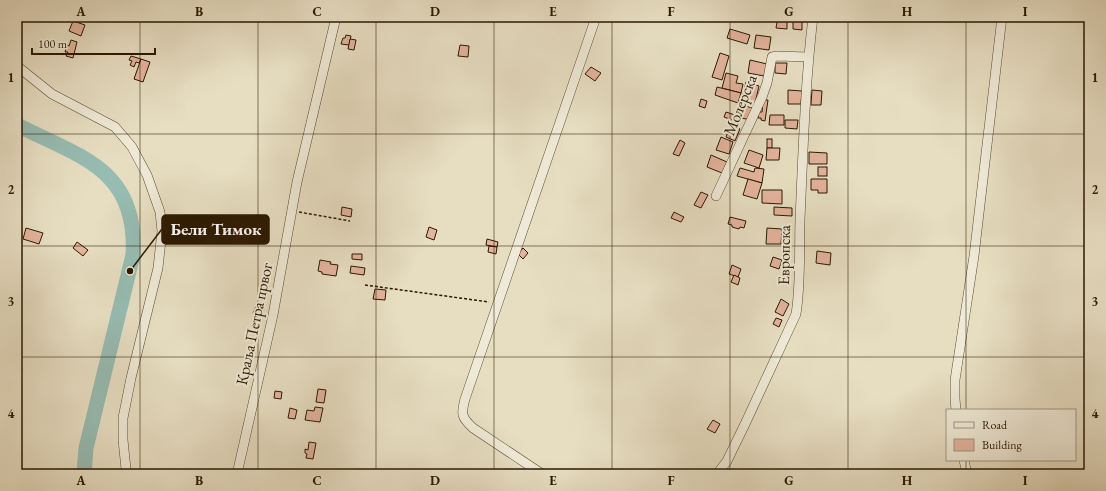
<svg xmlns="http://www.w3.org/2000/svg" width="1106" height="491" font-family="'EB Garamond',serif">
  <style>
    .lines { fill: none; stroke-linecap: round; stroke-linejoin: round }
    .river { stroke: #97bcb2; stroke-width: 15 }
    .building { fill: #e4b49d; stroke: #2b1800 }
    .minor-casing { stroke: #5a4a30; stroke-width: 10 }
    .path { stroke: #2b1800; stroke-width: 1.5; stroke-dasharray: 3 2; stroke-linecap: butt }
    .minor { stroke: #efead7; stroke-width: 9 }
    .grid { fill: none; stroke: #2b1800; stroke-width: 1; stroke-opacity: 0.55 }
    .labels { text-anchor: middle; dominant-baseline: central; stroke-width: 4; stroke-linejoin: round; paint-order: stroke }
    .street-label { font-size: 16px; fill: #2b1800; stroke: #efead7 }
    .leader { fill: none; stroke: #2b1800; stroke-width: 1.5 }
    .callout-dot { fill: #2b1800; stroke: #efead7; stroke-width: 1.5 }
    .callout { fill: #2b1800; stroke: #2b1800; stroke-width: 1.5 }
    .callout-label { font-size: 17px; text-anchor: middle; font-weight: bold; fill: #fff }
    .neatline { fill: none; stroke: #2b1800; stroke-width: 1.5 }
    .grid-label { font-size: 13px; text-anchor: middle; font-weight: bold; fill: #2b1800 }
  </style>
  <rect width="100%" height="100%" fill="#e7dec2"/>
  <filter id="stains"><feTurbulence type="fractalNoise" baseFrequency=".005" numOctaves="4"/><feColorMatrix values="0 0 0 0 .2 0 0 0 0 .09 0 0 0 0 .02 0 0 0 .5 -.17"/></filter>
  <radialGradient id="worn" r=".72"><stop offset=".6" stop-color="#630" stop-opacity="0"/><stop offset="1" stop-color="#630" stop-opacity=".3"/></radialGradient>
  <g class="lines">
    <path class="river" d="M17,125C80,157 138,169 133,255L86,448L84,474"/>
  </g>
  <g class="building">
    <polygon points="778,17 787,17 787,29 776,28"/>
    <polygon points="793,20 802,21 802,30 793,29"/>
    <polygon points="73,21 85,25 81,36 69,31"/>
    <polygon points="730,29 750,35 747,44 727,38"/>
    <polygon points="346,35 351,36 349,45 341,44 343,38 345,38"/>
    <polygon points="756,35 771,37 769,50 754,48"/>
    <polygon points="350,39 356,40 354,50 348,49"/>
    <polygon points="71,40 77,42 73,58 66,56 68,52 65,52 67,45 69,46"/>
    <polygon points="460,45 469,46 468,57 458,56"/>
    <polygon points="720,53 729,56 722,80 712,77"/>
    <polygon points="131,56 141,59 139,63 136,62 134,67 130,65 132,61 129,60"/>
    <polygon points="141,59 150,62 143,82 134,79"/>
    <polygon points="750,60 767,64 764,76 748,73"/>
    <polygon points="775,63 787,63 786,74 775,73"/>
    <polygon points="591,67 601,73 595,81 585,74"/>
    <polygon points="726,73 738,76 736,83 743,84 741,93 722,88"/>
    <polygon points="746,82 759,86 755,103 742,99"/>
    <polygon points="717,87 741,93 738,103 715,95"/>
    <polygon points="788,90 802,91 801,104 788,104"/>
    <polygon points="812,90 822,91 821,105 811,105"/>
    <polygon points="701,99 707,101 705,108 699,106"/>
    <polygon points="763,100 768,100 765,121 761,120 761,118 758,118 759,112 762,112"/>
    <polygon points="741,105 753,108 750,120 738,117"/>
    <polygon points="726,112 738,116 735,121 724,117"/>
    <polygon points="770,115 784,115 784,125 769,125"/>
    <polygon points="785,120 798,120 797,129 785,128"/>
    <polygon points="731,125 740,129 735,141 726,137"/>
    <polygon points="721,137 733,142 729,154 716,150"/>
    <rect x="767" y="139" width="5" height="9"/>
    <polygon points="680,140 685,143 679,156 673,154"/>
    <polygon points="767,148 780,148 779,160 766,160"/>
    <polygon points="749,150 763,155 759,168 744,163"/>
    <polygon points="809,152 827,153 827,164 809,164"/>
    <polygon points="711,155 727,162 722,173 707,167"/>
    <rect x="818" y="167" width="9" height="9"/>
    <polygon points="740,168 754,172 755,168 764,169 762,183 737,176"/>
    <polygon points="748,179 762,183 757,199 743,195"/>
    <polygon points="811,179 827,179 827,193 818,193 818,190 811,190"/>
    <polygon points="762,190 782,190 782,204 762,203"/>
    <polygon points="701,192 708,195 701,208 694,205"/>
    <polygon points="342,207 352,209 351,217 341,215"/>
    <polygon points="774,207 792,208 792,216 774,215"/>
    <polygon points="674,212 684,217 681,222 671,218"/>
    <polygon points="730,217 746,221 744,228 740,227 739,229 732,227 732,225 728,224"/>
    <polygon points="429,227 437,230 434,240 426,237"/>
    <polygon points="26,228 43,233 39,244 23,239"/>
    <polygon points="767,228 782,229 781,244 766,244"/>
    <polygon points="487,239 498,242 497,247 486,245"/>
    <polygon points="77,242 88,250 83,256 73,248"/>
    <polygon points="489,246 497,247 496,254 488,252"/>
    <polygon points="523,248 528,253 523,259 518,254"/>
    <polygon points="817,251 831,253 830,265 816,263"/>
    <polygon points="352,254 362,254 362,260 352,259"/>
    <polygon points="773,257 782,260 779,269 770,266"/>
    <polygon points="320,260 331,262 330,264 338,265 336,276 322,274 322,272 318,271"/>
    <polygon points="732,265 741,269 738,277 729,274"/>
    <polygon points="351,266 365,268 364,275 350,273"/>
    <polygon points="734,275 740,278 738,285 731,282"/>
    <polygon points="375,289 386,290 385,300 373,299"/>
    <polygon points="781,299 789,304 783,316 775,312"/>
    <polygon points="256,306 264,309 261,316 253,313"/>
    <polygon points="776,318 782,320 779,327 773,324"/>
    <polygon points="318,389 326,390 324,403 316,402"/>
    <polygon points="275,391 282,392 281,399 274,398"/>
    <polygon points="315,407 323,408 320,422 305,420 307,410 314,411"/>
    <polygon points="290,408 297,410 295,419 288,418"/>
    <polygon points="713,420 720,424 715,433 707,429"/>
    <polygon points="309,442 316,443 313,459 306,458 307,454 305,453 305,449 308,450"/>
  </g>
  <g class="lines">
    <g class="minor-casing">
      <g id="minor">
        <polyline points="17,66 52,94 115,127 132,147 147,175 160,212 162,231 158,268 131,378 123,418 123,440 126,469 128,474"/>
        <polyline points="716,196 762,97 767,83 772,57 777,56 808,57"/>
        <polyline points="956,410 955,399 955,380 974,256 1002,17"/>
        <polyline points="964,460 967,474"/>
        <polyline points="237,474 273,315 297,182 336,17"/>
        <path d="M542,474L473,428C461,417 461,414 465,399L596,17"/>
        <path d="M717,474L727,461L745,424L796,314C801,283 799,251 800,220C803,152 805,84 813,17"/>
      </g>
    </g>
    <g class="path">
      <polyline points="299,212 350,221"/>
      <polyline points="365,285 489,302"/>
    </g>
    <use href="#minor" class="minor"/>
  </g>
  <path class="grid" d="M140,17V474M258,17V474M376,17V474M494,17V474M612,17V474M730,17V474M848,17V474M966,17V410M17,134H1089M17,246H1089M17,357H1089M966,460V474"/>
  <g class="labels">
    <g class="street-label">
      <text transform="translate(740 105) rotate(-68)">Молерска</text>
      <text transform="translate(784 255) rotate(-89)">Европска</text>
      <text transform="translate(254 324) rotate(-78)">Краља Петра првог</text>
    </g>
  </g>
  <path class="leader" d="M130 271L162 229"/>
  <circle class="callout-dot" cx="130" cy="271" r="4"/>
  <rect class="callout" x="162" y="215" width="107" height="29" rx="4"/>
  <g class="callout-label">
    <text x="216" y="235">Бели Тимок</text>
  </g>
  <rect width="1106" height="491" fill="none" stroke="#e7dec2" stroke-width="44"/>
  <rect x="946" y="409" width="130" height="52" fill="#efead7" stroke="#a19681"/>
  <rect x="954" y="422" width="20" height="6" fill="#efead7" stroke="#a19681"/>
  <text x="982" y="429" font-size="12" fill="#2b1800">Road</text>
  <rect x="954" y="439" width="20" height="12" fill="#e4b49d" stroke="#a19681"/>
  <text x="982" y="449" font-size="12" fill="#2b1800">Building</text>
  <path d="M32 48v6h123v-6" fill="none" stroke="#2b1800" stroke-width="2"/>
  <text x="38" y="48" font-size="12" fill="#2b1800" stroke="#efead7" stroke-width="3" paint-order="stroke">100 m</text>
  <rect x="22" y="22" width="1062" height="447" class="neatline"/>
  <g class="grid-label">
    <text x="81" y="16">A</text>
    <text x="199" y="16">B</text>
    <text x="317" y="16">C</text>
    <text x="435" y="16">D</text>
    <text x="553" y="16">E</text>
    <text x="671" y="16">F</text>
    <text x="789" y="16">G</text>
    <text x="907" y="16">H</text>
    <text x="1025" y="16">I</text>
    <text x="11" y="82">1</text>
    <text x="1095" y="82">1</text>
    <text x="11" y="194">2</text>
    <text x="1095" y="194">2</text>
    <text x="11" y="306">3</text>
    <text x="1095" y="306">3</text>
    <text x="11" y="418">4</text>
    <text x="1095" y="418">4</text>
    <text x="81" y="485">A</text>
    <text x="199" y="485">B</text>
    <text x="317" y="485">C</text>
    <text x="435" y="485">D</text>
    <text x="553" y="485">E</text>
    <text x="671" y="485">F</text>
    <text x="789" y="485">G</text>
    <text x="907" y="485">H</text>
    <text x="1025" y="485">I</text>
  </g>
  <rect width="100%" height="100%" filter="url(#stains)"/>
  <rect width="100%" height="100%" fill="url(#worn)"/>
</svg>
